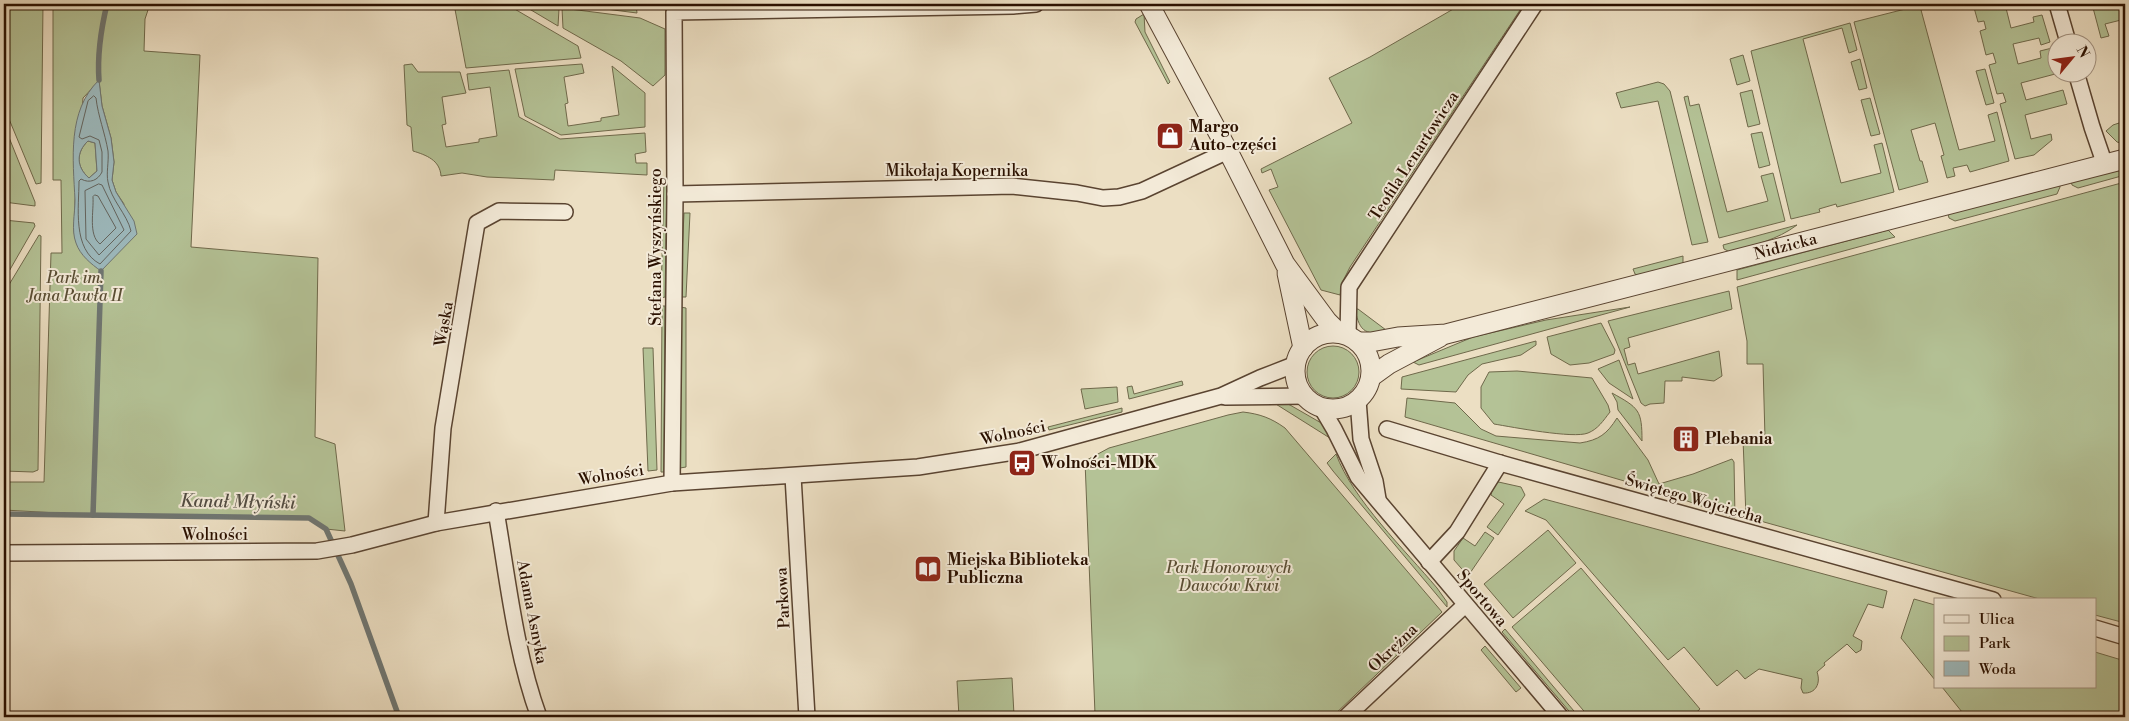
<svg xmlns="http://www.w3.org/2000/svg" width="2129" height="721" font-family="'Libre Bodoni',serif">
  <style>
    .green { fill: #b4c296; stroke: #6f694b; fill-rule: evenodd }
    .water { fill: #9dbabe; stroke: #6f7672; fill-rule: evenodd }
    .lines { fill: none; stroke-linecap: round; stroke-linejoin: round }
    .shore { stroke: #64655f; stroke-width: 1 }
    .stream { stroke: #6f7672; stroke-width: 5.5 }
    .minor-casing { stroke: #5a4431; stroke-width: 18 }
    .tertiary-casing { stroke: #5a4431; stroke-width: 21 }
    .minor { stroke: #f3ead8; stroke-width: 15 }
    .tertiary { stroke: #f3ead8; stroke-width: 19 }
    .labels { text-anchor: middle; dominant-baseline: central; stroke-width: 4; stroke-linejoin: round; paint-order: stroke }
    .poi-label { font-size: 16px; font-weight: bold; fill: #2a1000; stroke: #f3ead8; text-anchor: start }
    .street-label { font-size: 16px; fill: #2a1000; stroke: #f3ead8 }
    .park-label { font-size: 16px; font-style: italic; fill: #5a4e34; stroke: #f3ead8 }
    .water-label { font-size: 18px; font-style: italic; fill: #524c42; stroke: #f3ead8 }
  </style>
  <rect width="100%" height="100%" fill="#ecdfc3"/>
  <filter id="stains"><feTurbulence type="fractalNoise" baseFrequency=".004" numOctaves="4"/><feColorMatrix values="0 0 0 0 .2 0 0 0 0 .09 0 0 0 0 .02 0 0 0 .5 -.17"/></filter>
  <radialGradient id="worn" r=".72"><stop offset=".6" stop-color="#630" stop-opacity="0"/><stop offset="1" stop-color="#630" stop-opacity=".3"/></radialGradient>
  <g class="green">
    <polygon points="4,4 43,4 41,183 36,184 4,107"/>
    <path d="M53,4H150L145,19L144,51L200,55L191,247L318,258L315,437L335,444L345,531L326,529L309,518L93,515L4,510V482H44L51,253H62L61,180H53ZM99,81L102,106L111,138L114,162L112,180L116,192L124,204L111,259L101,271L74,233L75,201L83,98Z"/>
    <polygon points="454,4 506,4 578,46 581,58 466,68"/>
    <polygon points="566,4 636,4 637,13"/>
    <polygon points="1462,4 1524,4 1350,267 1343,281 1340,295 1321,290 1269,190 1278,187 1271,169 1262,173 1261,169 1352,123 1329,78 1370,57"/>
    <polygon points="1925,4 1942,4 1921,10 1959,150 1995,141 1988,115 1997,112 2009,161 1970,172 1967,165 1953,168 1955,176 1947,178 1941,156 1944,155 1935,123 1911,130 1920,161 1922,161 1928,182 1899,190 1854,22"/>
    <polygon points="1973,4 2005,4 2011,28 2034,22 2033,17 2042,15 2050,42 2041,45 2039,38 2013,44 2018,64 2041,58 2040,51 2052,48 2056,64 2056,72 2059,73 2021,83 2026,100 2063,90 2067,104 2025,115 2031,139 2051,134 2052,140 2034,155 2015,159 2000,104 2006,102 2003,93 1997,94 1989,65 1996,63 1993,53 1986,55 1980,31 1986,29 1984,21 1978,22"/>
    <polygon points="2092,4 2125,4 2125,19 2105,24 2109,36 2101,38"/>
    <polygon points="557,6 559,9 558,26 526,7"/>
    <polygon points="562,8 640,18 665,29 665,75 653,86 621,61 563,28"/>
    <polygon points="1144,14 1145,32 1170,82 1168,84 1135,22 1136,19"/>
    <polygon points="1850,23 1857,50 1849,53 1842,28 1803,39 1841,183 1881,173 1874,145 1882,143 1894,192 1837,207 1836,204 1819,209 1820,212 1791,219 1751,51"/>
    <polygon points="1743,55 1750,81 1737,85 1730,59"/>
    <polygon points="1860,59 1867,88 1859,90 1851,62"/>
    <path d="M412,64L418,72H460L466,93L442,97L446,124L442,125L446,147L479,142V139L497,136L490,87L469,90L467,74L509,70L519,117L560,139L645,133L646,152L635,154L636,163H647V175L555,170L554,180L487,177L462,173L441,176C440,160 426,155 413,151L411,127L407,125L404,65Z"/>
    <polygon points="582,64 584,73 564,77 568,103 565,104 568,126 601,121 601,118 619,115 612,66 645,93 645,127 561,135 525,116 515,69"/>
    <polygon points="1985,69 1994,103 1986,105 1976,71"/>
    <polygon points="1658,82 1664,84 1670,91 1708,242 1692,245 1658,101 1621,108 1616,93"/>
    <polygon points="1752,90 1760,124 1748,127 1740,93"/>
    <polygon points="1688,96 1690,106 1699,104 1727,212 1768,201 1761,176 1773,173 1785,221 1719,238 1684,97"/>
    <polygon points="1870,98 1880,134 1871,136 1861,100"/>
    <polygon points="2125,121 2125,144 2117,142 2106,131 2113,125"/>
    <polygon points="4,125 35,202 35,206 4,202"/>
    <polygon points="1762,132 1770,165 1759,168 1751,134"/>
    <path d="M88,141L95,143L97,171L89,178C76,167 76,152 88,141Z"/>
    <polygon points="2125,167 2125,175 2078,188 2072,185 2071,181"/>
    <polygon points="664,180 667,184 665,297 661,298"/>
    <polygon points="2125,182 2125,623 2095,615 2095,600 2043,600 1746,517 1743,439 1765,438 1763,364 1747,364 1747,341 1737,287"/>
    <polygon points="2060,185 2060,187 2057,194 1955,221 1949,218 1948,214"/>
    <polygon points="684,213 690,213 686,297 680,297"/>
    <polygon points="4,220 34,223 35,226 4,280"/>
    <path d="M1797,225C1777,240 1754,245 1730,252L1724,249L1723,245Z"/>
    <polygon points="1888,230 1895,237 1737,280 1737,270"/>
    <polygon points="39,235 41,236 38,470 33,472 4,471 4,293"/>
    <polygon points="1683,256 1683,264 1639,276 1635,274 1633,269"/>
    <polygon points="1729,291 1732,309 1628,338 1630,347 1624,349 1628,365 1635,363 1638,374 1719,351 1722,376 1714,381 1682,377 1682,381 1665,381 1664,403 1650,404 1645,406 1641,403 1608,321"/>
    <polygon points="662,306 665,306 664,472 661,472"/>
    <polygon points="680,307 686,308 686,467 680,468"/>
    <polygon points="1630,307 1419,365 1413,362 1473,337 1546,320"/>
    <path d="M1355,309H1358L1390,333C1366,334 1360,334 1355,309Z"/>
    <polygon points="1601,323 1615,350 1614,354 1589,363 1570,365 1551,354 1547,337"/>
    <polygon points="1536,341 1536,345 1521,355 1482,364 1468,375 1456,392 1401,389 1402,377"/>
    <circle cx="1333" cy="372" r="26"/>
    <polygon points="643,348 653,348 657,470 648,471"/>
    <polygon points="1619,360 1633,399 1609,383 1598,369"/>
    <path d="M1517,371L1592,378L1608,405L1610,412C1603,421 1598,429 1588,433C1574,439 1512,427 1494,424L1481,408V387L1489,372Z"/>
    <polygon points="1182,381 1183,385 1129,399 1127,387 1132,386 1134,394"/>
    <polygon points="1117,387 1118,402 1085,409 1081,389"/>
    <path d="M1612,393C1639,408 1642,410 1642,441L1618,410L1617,402Z"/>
    <path d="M1407,398L1455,403L1481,429L1496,436L1580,443C1599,440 1607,434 1617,418L1648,460L1659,484L1693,474L1732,459L1734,462L1735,518L1662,492L1405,417Z"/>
    <polygon points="1271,401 1279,401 1290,405 1323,424 1333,440"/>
    <polygon points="1122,408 1122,412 1049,430 1048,427"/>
    <path d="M1243,412C1260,414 1271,418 1285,428L1442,612L1332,717H959L957,681L1012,678L1014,715L1095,714L1085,461L1109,448L1228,415Z"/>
    <path d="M1336,454C1353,500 1405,550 1437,588L1447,602V607L1333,471L1327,463Z"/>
    <polygon points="1494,481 1521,487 1525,495 1498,535 1487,527 1504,504 1491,495"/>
    <path d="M1544,499L1887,591L1883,608L1868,604L1853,636L1862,641L1861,650L1856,653L1847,644L1824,663L1825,665L1817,672C1821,683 1816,694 1803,693L1801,688L1802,679L1759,669L1745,679L1737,670L1717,686L1684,647L1668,660L1546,520L1525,511Z"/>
    <polygon points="1548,530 1576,563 1513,618 1484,584"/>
    <polygon points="1485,532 1494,538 1468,576 1454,560 1454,551 1463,538 1475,546"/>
    <polygon points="1581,568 1700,709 1691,717 1589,717 1512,627"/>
    <polygon points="1914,599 1935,605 1935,680 1901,638"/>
    <polygon points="1505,629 1579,717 1574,717 1502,632"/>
    <polygon points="1485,646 1521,688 1516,692 1481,650"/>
    <polygon points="2095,652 2125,661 2125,717 1966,717 1942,687 2095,687"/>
  </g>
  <path class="water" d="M99,80L102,106L111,138L114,162L112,180L116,192L134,221L137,234L101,271C91,264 80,255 76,243C71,230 75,214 75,200C73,159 67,111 99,80ZM88,141L95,143L97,171L89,178C76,167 76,152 88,141Z"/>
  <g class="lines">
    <g class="shore">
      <path d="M94,96L96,98C98,116 105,133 108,151C109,162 106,173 108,182C111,200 127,214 131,231L100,264C72,249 79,207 79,181L81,179C90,184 98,180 102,172V152L99,140L90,136L82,139L79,137L88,101Z"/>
      <polygon points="99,184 102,185 124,230 99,255 86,239 85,191"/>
      <path d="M95,195L98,196L116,228L100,244C88,235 94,211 93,197Z"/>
    </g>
    <g class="stream">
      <path d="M99,80C97,53 101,29 107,4"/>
      <polyline points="4,514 309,518 326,529 351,584 399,717"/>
      <polyline points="93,515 101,271"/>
    </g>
    <g class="minor-casing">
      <g id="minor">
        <polyline points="2057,4 2068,42"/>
        <polyline points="2076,72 2092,127 2105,165"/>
        <polyline points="675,194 1012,186 1077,193 1103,198 1119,197 1142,191 1228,151"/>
        <polyline points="1348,336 1349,287 1535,4"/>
        <polyline points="1225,397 1304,396"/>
        <polyline points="1358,400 1361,439 1375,481 1378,499"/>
        <polyline points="1321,407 1334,429 1358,477 1561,717"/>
        <polyline points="1387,429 1500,463 1993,600"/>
        <polyline points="793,476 807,717"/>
        <polyline points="672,483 675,194 674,12 1013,6 1036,4"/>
        <path d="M496,511C508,580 515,651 539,717"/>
        <polyline points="436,523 443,428 477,223 499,211 565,212"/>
        <polyline points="4,553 317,551 352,545 436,523 672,483 918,467 1020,451 1221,396 1260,378 1296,364"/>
        <polyline points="1429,562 1457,532 1500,463"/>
        <polyline points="2095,628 2125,637"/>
        <polyline points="1346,717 1465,605"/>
      </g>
    </g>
    <g class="tertiary-casing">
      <g id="tertiary">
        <polyline points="1149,4 1228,151 1285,264 1327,321 1339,333"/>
        <polyline points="1287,273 1303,348"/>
        <circle cx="1333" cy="371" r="38"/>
        <path id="s1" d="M1358,342H1371L1398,337L1446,334L2125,159"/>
        <polyline points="1371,377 1389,364 1440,337"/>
      </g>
    </g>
    <use href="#minor" class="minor"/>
    <use href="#tertiary" class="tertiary"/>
  </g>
  <defs>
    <g id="shop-square" transform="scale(1.4375)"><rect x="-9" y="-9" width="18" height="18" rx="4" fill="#8f2418" stroke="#f3ead8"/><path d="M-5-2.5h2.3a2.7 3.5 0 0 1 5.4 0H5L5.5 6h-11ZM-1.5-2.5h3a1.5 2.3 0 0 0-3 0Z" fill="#fff"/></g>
    <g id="building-square" transform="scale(1.4375)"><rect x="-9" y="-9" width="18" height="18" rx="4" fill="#8f2418" stroke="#f3ead8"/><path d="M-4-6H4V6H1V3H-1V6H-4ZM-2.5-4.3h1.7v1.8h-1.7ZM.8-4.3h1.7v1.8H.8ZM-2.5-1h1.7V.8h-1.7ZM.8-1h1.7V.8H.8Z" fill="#fff"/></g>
    <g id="bus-square" transform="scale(1.4375)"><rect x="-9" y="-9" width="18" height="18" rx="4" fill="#8f2418" stroke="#f3ead8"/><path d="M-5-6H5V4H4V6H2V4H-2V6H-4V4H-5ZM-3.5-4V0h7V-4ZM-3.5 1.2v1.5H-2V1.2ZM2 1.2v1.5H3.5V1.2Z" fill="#fff"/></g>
    <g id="library-square" transform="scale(1.4375)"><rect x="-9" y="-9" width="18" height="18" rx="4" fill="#8f2418" stroke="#f3ead8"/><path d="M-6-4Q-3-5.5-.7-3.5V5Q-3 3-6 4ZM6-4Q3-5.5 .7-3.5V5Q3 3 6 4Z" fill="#fff"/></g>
  </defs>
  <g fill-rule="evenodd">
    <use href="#shop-square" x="1170" y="136"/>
    <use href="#building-square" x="1686" y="439"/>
    <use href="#bus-square" x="1022" y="463"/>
    <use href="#library-square" x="928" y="569"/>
  </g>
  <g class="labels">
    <g class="poi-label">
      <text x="1189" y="127">Margo<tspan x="1189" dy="18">Auto-części</tspan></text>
      <text x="1705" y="439">Plebania</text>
      <text x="1041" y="463">Wolności-MDK</text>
      <text x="947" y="560">Miejska Biblioteka<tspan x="947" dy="18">Publiczna</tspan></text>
    </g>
    <g class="street-label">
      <text transform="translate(1414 156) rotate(-57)">Teofila Lenartowicza</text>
      <text x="957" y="171">Mikołaja Kopernika</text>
      <text transform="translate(656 247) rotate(-90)">Stefana Wyszyńskiego</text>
      <text stroke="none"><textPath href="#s1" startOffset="439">Nidzicka</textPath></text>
      <text transform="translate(444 324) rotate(-80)">Wąska</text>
      <text transform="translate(1013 433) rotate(-12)">Wolności</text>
      <text transform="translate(611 475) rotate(-9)">Wolności</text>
      <text transform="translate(1694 499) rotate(16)">Świętego Wojciecha</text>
      <text x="215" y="535">Wolności</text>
      <text transform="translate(783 598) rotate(-93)">Parkowa</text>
      <text transform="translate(1482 598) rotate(50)">Sportowa</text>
      <text transform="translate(532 612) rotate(79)">Adama Asnyka</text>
      <text transform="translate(1393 648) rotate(-44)">Okrężna</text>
    </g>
    <g class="park-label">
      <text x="75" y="278">Park im.<tspan x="75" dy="18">Jana Pawła II</tspan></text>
      <text x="1229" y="568">Park Honorowych<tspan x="1229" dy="18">Dawców Krwi</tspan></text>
    </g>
    <g class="water-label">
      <text transform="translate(238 502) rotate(1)">Kanał Młyński</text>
    </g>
  </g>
  <rect width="2129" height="721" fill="none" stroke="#ecdfc3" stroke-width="20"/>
  <rect x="5" y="5" width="2119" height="711" fill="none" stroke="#2a1000" stroke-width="2.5"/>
  <rect x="10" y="10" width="2109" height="701" fill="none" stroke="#2a1000"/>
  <rect x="1934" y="598" width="162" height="90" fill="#f3ead8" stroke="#a39382"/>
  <rect x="1944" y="615" width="25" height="8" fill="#f3ead8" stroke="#a39382"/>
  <text x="1979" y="624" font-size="15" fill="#2a1000">Ulica</text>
  <rect x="1944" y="636" width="25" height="15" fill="#b4c296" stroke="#a39382"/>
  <text x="1979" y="648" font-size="15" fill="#2a1000">Park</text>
  <rect x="1944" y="661" width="25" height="15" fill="#9dbabe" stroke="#a39382"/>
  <text x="1979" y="674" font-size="15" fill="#2a1000">Woda</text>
  <g transform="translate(2072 58) rotate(61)"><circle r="24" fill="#f3ead8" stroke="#a39382"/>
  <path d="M0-4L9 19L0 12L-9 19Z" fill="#8f2418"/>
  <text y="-8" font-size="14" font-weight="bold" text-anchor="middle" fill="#2a1000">N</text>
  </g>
  <rect width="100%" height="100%" filter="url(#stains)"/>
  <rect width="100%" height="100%" fill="url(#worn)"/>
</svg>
